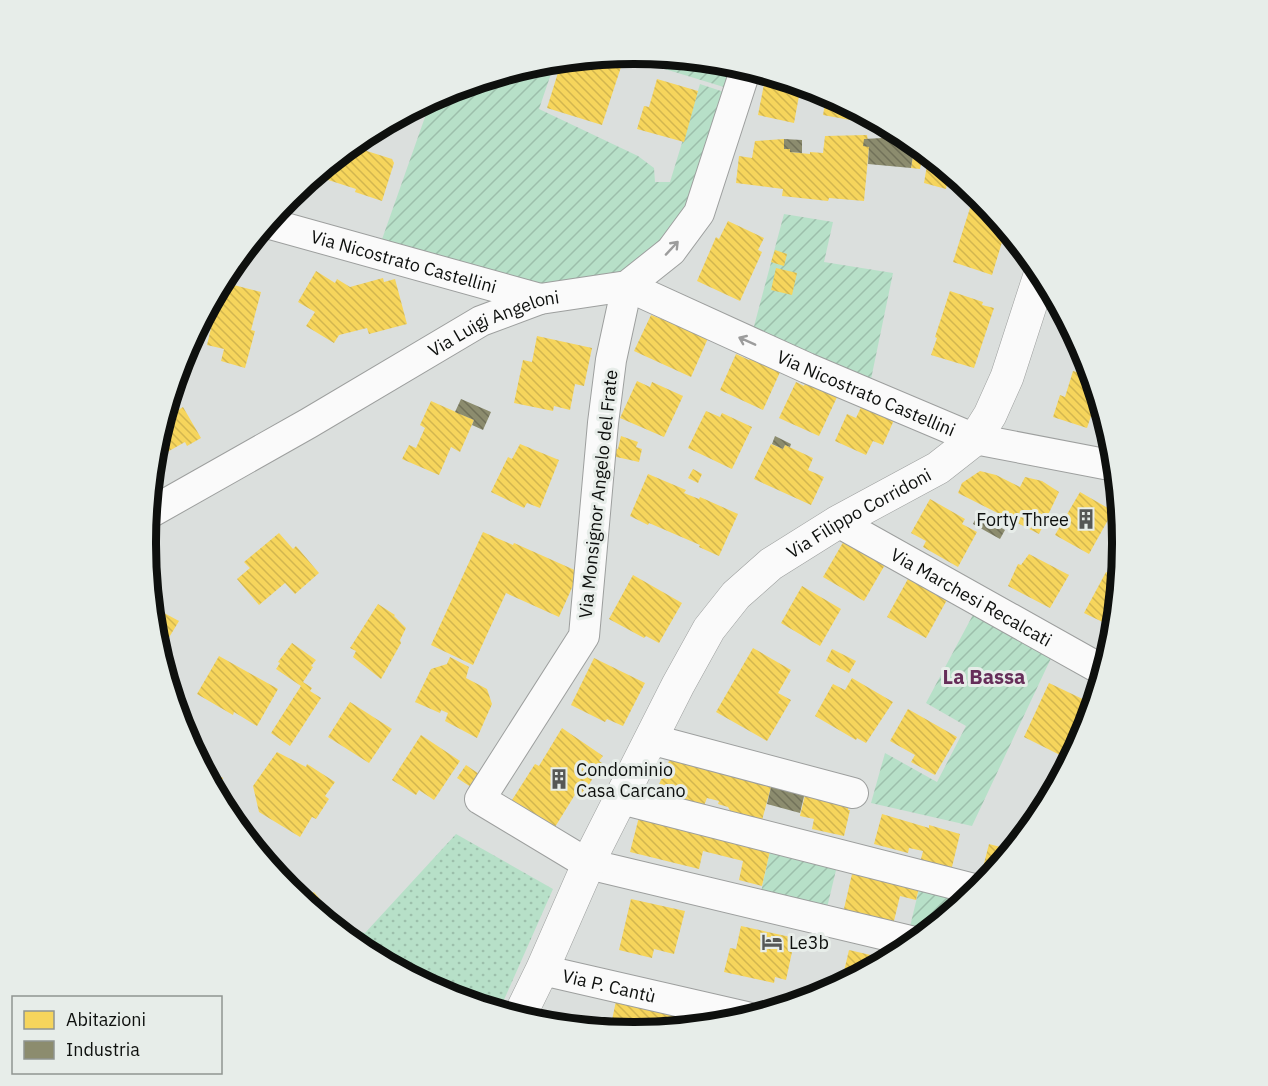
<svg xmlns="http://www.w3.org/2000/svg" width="1268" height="1086" font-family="'IBM Plex Sans',sans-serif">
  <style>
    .grass { fill: url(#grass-dots) }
    .garden { fill: url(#garden-furrows) }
    .homes { fill: url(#homes-back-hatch) }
    .industry { fill: url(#industry-back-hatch) }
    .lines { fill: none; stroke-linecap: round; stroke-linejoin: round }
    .minor-casing { stroke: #9d9f9e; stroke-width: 32 }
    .tertiary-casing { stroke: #9d9f9e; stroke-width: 34 }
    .minor { stroke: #fafafa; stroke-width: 30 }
    .tertiary { stroke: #fafafa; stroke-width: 33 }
    .oneway { stroke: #9c9c9c }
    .labels { text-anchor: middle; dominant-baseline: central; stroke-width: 6; stroke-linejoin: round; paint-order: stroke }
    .street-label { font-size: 18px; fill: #0e100e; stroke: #e7ede9 }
    .poi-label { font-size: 18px; fill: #0e100e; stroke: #e7ede9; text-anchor: start }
    .neighbourhood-label { font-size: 20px; font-weight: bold; fill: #662e59; stroke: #e7ede9 }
    .rim { fill: none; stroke: #0e100e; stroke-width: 8 }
  </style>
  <defs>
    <pattern id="grass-dots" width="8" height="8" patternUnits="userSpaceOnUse" patternTransform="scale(1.5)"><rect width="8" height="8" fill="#b7e0c8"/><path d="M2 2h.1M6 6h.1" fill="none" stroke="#9cbfab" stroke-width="1.8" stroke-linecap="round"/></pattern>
    <pattern id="garden-furrows" width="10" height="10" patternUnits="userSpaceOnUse" patternTransform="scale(1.5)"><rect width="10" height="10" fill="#b7e0c8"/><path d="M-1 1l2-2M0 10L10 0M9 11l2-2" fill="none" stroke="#9cbfab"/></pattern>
    <pattern id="homes-back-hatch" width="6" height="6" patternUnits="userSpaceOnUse" patternTransform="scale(1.5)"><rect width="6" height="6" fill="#f6d55c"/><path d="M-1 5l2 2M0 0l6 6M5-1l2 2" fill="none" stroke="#d2b64f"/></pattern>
    <pattern id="industry-back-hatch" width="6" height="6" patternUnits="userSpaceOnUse" patternTransform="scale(1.5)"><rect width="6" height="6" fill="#8c8c6e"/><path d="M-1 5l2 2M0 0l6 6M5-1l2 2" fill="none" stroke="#717159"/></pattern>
  </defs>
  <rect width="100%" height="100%" fill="#dbdfdd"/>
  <polygon class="grass" points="456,834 553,889 499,1011 447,995 362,949 339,930 342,926 365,933"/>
  <g class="garden">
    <polygon points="634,54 721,63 731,74 727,88 619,55"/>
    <polygon points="555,62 539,109 638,156 654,168 655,182 670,182 700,84 730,94 687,216 633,273 556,289 380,245 431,100 447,91 539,63"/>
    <polygon points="784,214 833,222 824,262 893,273 870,384 753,330"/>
    <polygon points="975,611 1053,654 972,826 871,803 885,753 937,782 966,726 926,703"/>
    <polygon points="770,851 837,866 825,916 759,901"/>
    <polygon points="920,885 969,898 919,938 908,935"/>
  </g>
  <g class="homes">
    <polygon points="593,58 621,67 602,125 547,108 561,63 575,68 577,60"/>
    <polygon points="766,74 801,85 794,123 758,115"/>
    <polygon points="657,79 698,91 684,142 637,129 644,106 649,107"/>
    <polygon points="827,94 863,113 861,122 823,115"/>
    <polygon points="413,109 409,121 399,117 401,116"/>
    <polygon points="867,135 869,147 864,201 829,198 828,201 782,196 783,189 736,183 739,156 752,158 755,141 784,139 784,149 790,149 790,152 810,154 810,152 823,153 825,136"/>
    <polygon points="915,144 954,176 949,175 946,189 924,183 927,165 921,164 920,169 911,168"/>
    <polygon points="351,146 392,159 394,163 382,201 355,192 356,189 319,177 321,170"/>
    <polygon points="979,196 1006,229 992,275 953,262 970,208 974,210"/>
    <polygon points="728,221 764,238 758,250 762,252 740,301 697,281 716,237 719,239"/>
    <polygon points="775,250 787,254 784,266 771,262"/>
    <polygon points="776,268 797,273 792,295 771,290"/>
    <polygon points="316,271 335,283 337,279 350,287 383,278 384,282 395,279 407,324 369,334 367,328 339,335 334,343 306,326 315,312 298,302"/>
    <polygon points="222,282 261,292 251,330 255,331 245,368 221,361 224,349 207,345"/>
    <polygon points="950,291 983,302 982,305 994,308 974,368 931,355 937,338 935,337"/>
    <polygon points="651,315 664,320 665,317 709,336 691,377 634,351"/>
    <polygon points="537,336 592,348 584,386 575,384 570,410 554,406 553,411 514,403 523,360 532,362"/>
    <polygon points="736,354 749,360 751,356 781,370 763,410 720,390"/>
    <polygon points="1073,371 1092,376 1106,421 1091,416 1087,428 1053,417 1060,395 1065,397"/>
    <polygon points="637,381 650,387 652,382 683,396 664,437 620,418"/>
    <polygon points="806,381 838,395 819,436 779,418 796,382 804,386"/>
    <polygon points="169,400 175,412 183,407 201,438 187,446 185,442 153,460 154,447"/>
    <polygon points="431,401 474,420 460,452 451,447 439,475 402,459 409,445 416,448 425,428 420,425"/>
    <polygon points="862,405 894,420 883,445 873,441 866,455 835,441 847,414 856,418"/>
    <polygon points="706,411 720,417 722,413 752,427 732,469 688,448"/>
    <polygon points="621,436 638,442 636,447 642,449 639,462 612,456 614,448 618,449"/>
    <polygon points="520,444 559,460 540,508 527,503 524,508 491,492 508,457 512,459"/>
    <polygon points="771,444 783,449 785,445 813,458 808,470 824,477 811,505 754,479"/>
    <polygon points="693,469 702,474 698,483 688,478"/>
    <polygon points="980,471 996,475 1020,487 1025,477 1042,481 1059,492 1039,534 958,493 962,483"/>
    <polygon points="648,474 686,490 684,493 699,499 700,497 738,514 719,556 699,547 700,545 649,523 648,525 630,516"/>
    <polygon points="1080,492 1113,511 1089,554 1055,535"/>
    <polygon points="930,499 965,519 962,524 977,532 958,567 923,547 926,541 911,533"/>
    <polygon points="483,532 513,545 514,543 579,572 559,617 506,593 473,665 431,645"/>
    <polygon points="279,533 293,549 296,546 319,573 295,594 285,583 259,605 237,579 250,568 244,562"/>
    <polygon points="845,539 886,563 864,601 823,577"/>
    <polygon points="1029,554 1069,575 1050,608 1008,586 1018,564 1021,565"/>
    <polygon points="1106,572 1119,579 1115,628 1084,613"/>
    <polygon points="633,575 682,603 659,643 646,636 644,638 609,619"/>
    <polygon points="909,577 948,598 926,638 887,617"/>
    <polygon points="802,586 841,609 820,646 781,623"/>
    <polygon points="378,604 395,615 394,616 406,628 400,640 401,643 381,679 353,657 356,651 350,648"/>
    <polygon points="151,606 179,621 159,654 154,638"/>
    <polygon points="292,643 316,660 311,666 313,667 303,682 312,688 310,691 321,698 290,746 271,733 301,686 276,669 280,663 278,662"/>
    <polygon points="753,648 791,670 778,693 791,700 767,741 716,712"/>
    <polygon points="832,649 856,661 849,673 826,661"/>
    <polygon points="219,656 278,689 257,726 234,712 233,715 197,694"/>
    <polygon points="450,657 469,667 466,678 487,689 492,704 477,738 445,721 448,713 441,710 440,713 415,702 431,669 447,664"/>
    <polygon points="594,658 645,683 623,726 607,719 605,722 571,705"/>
    <polygon points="852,678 893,702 866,743 857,738 856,740 815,716 833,684 845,690"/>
    <polygon points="1049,683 1093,704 1086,730 1077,747 1074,746 1068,759 1024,737"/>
    <polygon points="350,702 392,729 369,763 328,737"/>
    <polygon points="908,709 957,737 935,775 911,762 915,755 890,741"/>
    <polygon points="562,728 603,756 599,761 602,763 582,796 576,793 555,827 512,800 535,764 539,766"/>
    <polygon points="421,735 460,761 434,800 419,790 416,795 392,780"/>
    <polygon points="675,747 721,766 718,773 771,787 761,824 734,817 728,807 718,804 719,801 707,798 703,808 657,789"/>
    <polygon points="277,752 306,767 307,764 335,782 325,796 329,799 316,819 312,817 300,837 259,812 253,786"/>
    <polygon points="466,765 479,774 471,787 457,778"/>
    <polygon points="201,766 223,778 215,792"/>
    <polygon points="806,791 849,803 848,810 850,810 844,836 812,829 814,819 800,816"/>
    <polygon points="882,814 929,828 929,825 960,834 951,871 920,863 923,851 909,848 908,853 874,844"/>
    <polygon points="639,817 770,851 762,886 739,880 743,861 703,851 699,869 630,852"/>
    <polygon points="989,844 1012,850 987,880 980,879"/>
    <polygon points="856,868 920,884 916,900 900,896 893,925 843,913 852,874 854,874"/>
    <polygon points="298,881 310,895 314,892 337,920 332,924 288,889"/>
    <polygon points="631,899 685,911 674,954 654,949 652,958 619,950"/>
    <polygon points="741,926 795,938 786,980 775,977 774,983 724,972 730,948 736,949"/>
    <polygon points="849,950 888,959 841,984"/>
    <polygon points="617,996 702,1015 700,1026 634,1032 610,1030"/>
  </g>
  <g class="industry">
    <polygon points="619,55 624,57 621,67 593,58"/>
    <polygon points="882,138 910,140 915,144 911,168 868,164 869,147 863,146 864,139"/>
    <polygon points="784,139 802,140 802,153 790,152 790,149 784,149"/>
    <polygon points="461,399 491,412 483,430 472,425 474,420 455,412"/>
    <polygon points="1102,425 1107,426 1113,445 1097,441"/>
    <polygon points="775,436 791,444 790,447 785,445 783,449 772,444"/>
    <polygon points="978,514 1005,530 1000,539 973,524"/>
    <polygon points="757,774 806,788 800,813 767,804 771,787 754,783"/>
  </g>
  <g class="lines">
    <g class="minor-casing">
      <g id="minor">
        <path id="s1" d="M267,223L540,299"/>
        <polyline points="627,286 611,360 603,423 584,636 480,799 588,864 915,942"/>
        <path id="s2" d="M627,286L807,368L975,439L1115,466"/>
        <path id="s3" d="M148,514L309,423L481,321L540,299L627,286L671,251L699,213L746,68"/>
        <path id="s4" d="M838,522L1104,671"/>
        <polyline points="650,739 853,793"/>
        <polyline points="621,799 978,890"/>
        <path id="s5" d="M542,970L747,1017"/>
      </g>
    </g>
    <g class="tertiary-casing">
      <g id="tertiary">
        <path id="s6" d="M519,1017L542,970L595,849L678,685L709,629L736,595L771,564L838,522L938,468L975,439L990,415L1007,377L1041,272"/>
      </g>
    </g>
    <use href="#minor" class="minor"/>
    <use href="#tertiary" class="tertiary"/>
  </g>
  <defs><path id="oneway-shaft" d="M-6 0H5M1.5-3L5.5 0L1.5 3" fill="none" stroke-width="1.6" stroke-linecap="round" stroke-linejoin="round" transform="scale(1.5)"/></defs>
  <g class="oneway">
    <use href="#oneway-shaft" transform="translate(672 248) rotate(-47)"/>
    <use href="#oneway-shaft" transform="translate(747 341) rotate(-156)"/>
  </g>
  <defs>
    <g id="building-bare" transform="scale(1.62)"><path d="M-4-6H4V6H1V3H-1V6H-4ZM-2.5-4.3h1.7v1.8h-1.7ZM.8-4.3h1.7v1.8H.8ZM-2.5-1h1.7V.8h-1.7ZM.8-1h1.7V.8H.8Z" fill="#565856" stroke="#e7ede9" stroke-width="2.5" paint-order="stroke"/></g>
    <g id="hotel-bare" transform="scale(1.62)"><path d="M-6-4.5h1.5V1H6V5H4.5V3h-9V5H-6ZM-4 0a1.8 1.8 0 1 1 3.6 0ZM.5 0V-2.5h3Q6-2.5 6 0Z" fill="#565856" stroke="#e7ede9" stroke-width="2.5" paint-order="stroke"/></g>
  </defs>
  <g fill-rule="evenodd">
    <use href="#building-bare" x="1086" y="519"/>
    <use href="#building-bare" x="559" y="779"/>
    <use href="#hotel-bare" x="772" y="942"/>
  </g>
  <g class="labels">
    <g class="street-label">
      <text stroke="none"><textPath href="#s1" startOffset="142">Via Nicostrato Castellini</textPath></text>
      <text stroke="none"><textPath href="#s3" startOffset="396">Via Luigi Angeloni</textPath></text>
      <text stroke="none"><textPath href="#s2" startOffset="262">Via Nicostrato Castellini</textPath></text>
      <text transform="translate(598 494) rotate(-84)">Via Monsignor Angelo del Frate</text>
      <text stroke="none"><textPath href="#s6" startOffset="624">Via Filippo Corridoni</textPath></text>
      <text stroke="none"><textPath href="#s4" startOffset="153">Via Marchesi Recalcati</textPath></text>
      <text stroke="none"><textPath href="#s5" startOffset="69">Via P. Cantù</textPath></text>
    </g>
    <g class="poi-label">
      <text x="1069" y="519" text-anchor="end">Forty Three</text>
      <text x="576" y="769">Condominio<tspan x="576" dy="21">Casa Carcano</tspan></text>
      <text x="789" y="942">Le3b</text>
    </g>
    <g class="neighbourhood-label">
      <text x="984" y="676">La Bassa</text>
    </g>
  </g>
  <path d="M0 0H1268V1086H0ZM634 64H634A478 478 0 0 1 1112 542V544A478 478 0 0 1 634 1022H634A478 478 0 0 1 156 544V542A478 478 0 0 1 634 64Z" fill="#e7ede9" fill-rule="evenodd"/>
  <path class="rim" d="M634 64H634A478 478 0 0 1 1112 542V544A478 478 0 0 1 634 1022H634A478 478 0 0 1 156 544V542A478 478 0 0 1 634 64Z"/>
  <rect x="12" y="996" width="210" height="78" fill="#e7ede9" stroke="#909591" stroke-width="1.5"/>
  <rect x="24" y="1011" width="30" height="18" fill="#f6d55c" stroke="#909591" stroke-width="1.5"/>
  <text x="66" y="1026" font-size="18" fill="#0e100e">Abitazioni</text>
  <rect x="24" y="1041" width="30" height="18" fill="#8c8c6e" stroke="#909591" stroke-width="1.5"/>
  <text x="66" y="1056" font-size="18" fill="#0e100e">Industria</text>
</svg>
